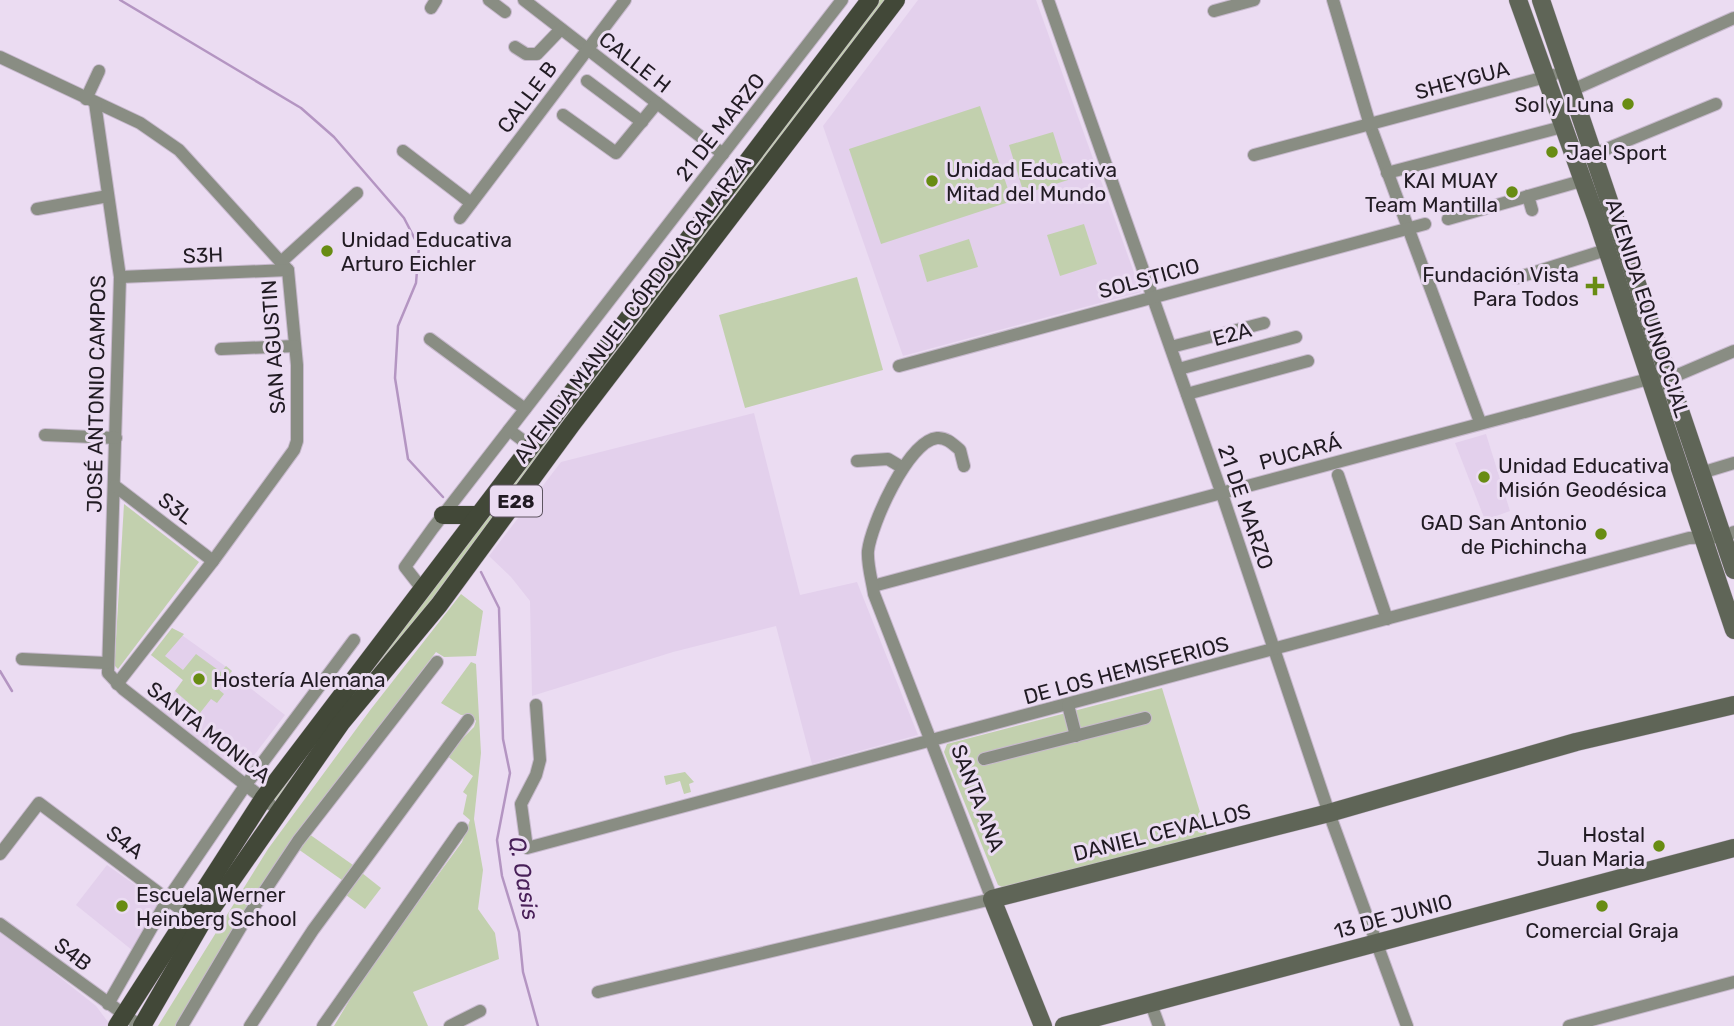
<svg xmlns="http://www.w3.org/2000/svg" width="1734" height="1026" font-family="Rubik,sans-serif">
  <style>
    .built { fill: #e3d0ec }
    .green { fill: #c2d0ae }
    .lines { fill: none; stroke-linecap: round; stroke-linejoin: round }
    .stream { stroke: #b495c2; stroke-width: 2.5 }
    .street-casing { stroke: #c7b9cd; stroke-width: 14 }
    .secondary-casing { stroke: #c7b9cd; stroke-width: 19 }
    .primary-casing { stroke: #c7b9cd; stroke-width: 19 }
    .street { stroke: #898d83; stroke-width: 12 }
    .secondary { stroke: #5f6557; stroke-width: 18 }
    .primary { stroke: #424838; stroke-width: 18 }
    .poi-dot { fill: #688c13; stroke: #ebdcf2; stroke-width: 2.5 }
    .labels { text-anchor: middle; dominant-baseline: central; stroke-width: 6; stroke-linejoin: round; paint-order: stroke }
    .shield { fill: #ebdcf2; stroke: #5e5561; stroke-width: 2 }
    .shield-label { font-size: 19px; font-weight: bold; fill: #211b23 }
    .street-label { font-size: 21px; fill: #211b23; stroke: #ebdcf2 }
    .poi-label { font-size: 21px; fill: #211b23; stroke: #ebdcf2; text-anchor: start }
    .water-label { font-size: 23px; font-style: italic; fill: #492059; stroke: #ebdcf2 }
  </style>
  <rect width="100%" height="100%" fill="#ebdcf2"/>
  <g class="built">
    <polygon points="918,0 1036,0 1141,292 903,356 823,126"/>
    <polygon points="754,413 800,595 857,582 918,735 812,764 776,626 673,652 532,696 530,601 511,577 489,556 561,462"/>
    <polygon points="1486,434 1510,511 1485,520 1455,443"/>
    <polygon points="172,628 232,671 231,673 285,715 241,772 160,710 183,680 151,655"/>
    <polygon points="107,865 162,904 132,950 76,905"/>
    <polygon points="0,930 96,1006 111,1026 0,1026"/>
  </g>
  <g class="green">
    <polygon points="879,0 885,0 883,6 740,198 732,191"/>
    <polygon points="980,106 1012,201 881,244 849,149"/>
    <polygon points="1053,132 1068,180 1024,194 1009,145"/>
    <polygon points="728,199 735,204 449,583 275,803 269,798"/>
    <polygon points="1084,224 1097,264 1060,276 1047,235"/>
    <polygon points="969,239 978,267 927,282 919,255"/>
    <polygon points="857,277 883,370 745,408 719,315"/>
    <polygon points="124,504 199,562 118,669 115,666 115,656"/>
    <polygon points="461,594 483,611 476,656 444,657 436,652 329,793 178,1026 158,1026 268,849 371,709"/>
    <polygon points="172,628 184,634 165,656 183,670 196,654 221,672 226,666 232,671 217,688 224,694 217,703 211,699 200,713 175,691 183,680 151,655"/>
    <polygon points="471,662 476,664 481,753 474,819 483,870 478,909 495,933 499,959 413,992 428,1026 334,1026 364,976 462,842 470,820 463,814 467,795 463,792 473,776 446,755 474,727 476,721 472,715 461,715 441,703"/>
    <polygon points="1162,688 1207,835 1006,889 998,885 944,752 947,744"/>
    <polygon points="685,772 694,782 689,784 691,792 684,794 680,781 666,785 664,776"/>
    <polygon points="309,834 353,865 342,880 298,849"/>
    <polygon points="362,873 381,888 365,909 346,895"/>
  </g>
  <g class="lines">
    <g class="stream">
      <polyline points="120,0 301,108 334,137 404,218 419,247 416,283 398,326 395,378 408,459 443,497"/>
      <polyline points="481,572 499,608 503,739 510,773 497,840 502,876 519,932 523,972 538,1026"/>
      <polyline points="0,671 12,691"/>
    </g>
    <g class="street-casing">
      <g id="street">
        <polyline points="489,0 505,12"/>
        <polyline points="524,0 723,154"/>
        <polyline points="1048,0 1222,494 1329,813 1407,1026"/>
        <polyline points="1333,0 1370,125 1480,422"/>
        <polyline points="431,8 436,0"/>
        <polyline points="1214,11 1254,0"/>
        <polyline points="515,47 526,54 537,54 561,29"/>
        <polyline points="0,57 140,123 179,150 288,270 297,365 297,441 294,450 213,561 117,684"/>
        <polyline points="587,81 642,122"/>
        <polyline points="1570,91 1734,18"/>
        <polyline points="86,99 99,71"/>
        <polyline points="95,103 120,277 108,673 123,689 270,804"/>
        <polyline points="563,115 616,153 657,103"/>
        <polyline points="403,151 471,203"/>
        <polyline points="1254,155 1553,75"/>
        <polyline points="1592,155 1716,104"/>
        <polyline points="1387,173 1562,127"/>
        <polyline points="1528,196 1532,210"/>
        <polyline points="37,209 108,196"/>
        <polyline points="460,218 625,0"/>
        <polyline points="1448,219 1581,181"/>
        <polyline points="281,262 357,193"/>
        <polyline points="120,277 288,270"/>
        <polyline points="1516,278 1606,250"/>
        <polyline points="430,339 525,409"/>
        <polyline points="1171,347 1264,323"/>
        <polyline points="221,349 295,346"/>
        <polyline points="899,366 1425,224"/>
        <polyline points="1179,369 1296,337"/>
        <polyline points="1187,394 1308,361"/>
        <polyline points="509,430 529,445"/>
        <polyline points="45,435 116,438"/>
        <polyline points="857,461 888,459 903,468"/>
        <polyline points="1701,473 1734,463"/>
        <polyline points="1338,475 1387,619"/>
        <polyline points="115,486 213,561"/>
        <polyline points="873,586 1667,374 1680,374 1734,351"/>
        <polyline points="423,590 405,567 433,528 842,0"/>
        <polyline points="22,659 106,663"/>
        <polyline points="536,705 540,760 536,775 521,804 527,848 1689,538 1723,537 1734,532"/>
        <polyline points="1068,705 1076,736"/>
        <polyline points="984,759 1145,718"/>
        <polyline points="0,854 39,803 187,914"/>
        <polyline points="0,924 140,1026"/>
        <path d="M598,992L992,899L874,594C872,581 867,564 868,551C871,525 908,441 937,438C946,437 953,444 960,450L964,466"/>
        <polyline points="108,1004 168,899 245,786 354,640"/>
        <polyline points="1151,1004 1159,1026"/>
        <polyline points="182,1026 242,925 298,841 437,662"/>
        <polyline points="250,1026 313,930 468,720"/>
        <polyline points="323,1026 462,828"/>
        <polyline points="450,1026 480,1011"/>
        <polyline points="1569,1026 1734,982"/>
      </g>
    </g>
    <g class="secondary-casing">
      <g id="secondary">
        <polyline points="1518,0 1596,217 1734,630"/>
        <polyline points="1541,0 1734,570"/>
        <polyline points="1043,1026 992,899 1329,813 1576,742 1734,705"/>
        <polyline points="1064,1026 1734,848"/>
      </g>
    </g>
    <g class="primary-casing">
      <g id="primary">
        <polyline points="443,515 478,515"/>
        <polyline points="117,1026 263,799 870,0"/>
        <polyline points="142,1026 201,924 341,723 439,605 572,424 896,0"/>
      </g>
    </g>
    <use href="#street" class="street"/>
    <use href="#secondary" class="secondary"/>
    <use href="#primary" class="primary"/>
  </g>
  <g class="poi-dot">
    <circle cx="1628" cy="104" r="7"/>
    <circle cx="1552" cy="152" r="7"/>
    <circle cx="932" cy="181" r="7"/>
    <circle cx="1512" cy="192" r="7"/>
    <circle cx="327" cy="251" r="7"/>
    <path d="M1591.5 275.5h7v7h7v7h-7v7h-7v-7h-7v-7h7z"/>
    <circle cx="1484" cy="477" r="7"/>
    <circle cx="1601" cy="534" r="7"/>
    <circle cx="199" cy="679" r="7"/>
    <circle cx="1659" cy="846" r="7"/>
    <circle cx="122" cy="906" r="7"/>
    <circle cx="1602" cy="906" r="7"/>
  </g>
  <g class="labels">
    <rect class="shield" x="490" y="485.5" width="52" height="31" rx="5"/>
    <g class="shield-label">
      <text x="516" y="501">E28</text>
    </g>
    <g class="street-label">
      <text transform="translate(635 62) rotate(38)">CALLE H</text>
      <text transform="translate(1462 80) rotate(-15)">SHEYGUA</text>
      <text transform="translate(527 97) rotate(-53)">CALLE B</text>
      <text transform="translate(720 127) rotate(-52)">21 DE MARZO</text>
      <text transform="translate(203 255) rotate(-2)">S3H</text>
      <text transform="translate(1149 278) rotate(-15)">SOLSTICIO</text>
      <text transform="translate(1648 308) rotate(72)">AVENIDA EQUINOCCIAL</text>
      <text transform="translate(632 309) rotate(-53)">AVENIDA MANUEL CÓRDOVA GALARZA</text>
      <text transform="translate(1232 334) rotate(-15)">E2A</text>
      <text transform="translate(273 347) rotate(-94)">SAN AGUSTIN</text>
      <text transform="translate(96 394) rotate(-89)">JOSÉ ANTONIO CAMPOS</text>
      <text transform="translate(1300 452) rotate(-15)">PUCARÁ</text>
      <text transform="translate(1246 507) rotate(71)">21 DE MARZO</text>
      <text transform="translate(176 508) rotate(37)">S3L</text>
      <text transform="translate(1126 670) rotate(-15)">DE LOS HEMISFERIOS</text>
      <text transform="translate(209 732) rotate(38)">SANTA MONICA</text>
      <text transform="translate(978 798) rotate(69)">SANTA ANA</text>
      <text transform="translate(1162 832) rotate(-14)">DANIEL CEVALLOS</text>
      <text transform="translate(125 842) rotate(37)">S4A</text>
      <text transform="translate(1393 916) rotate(-15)">13 DE JUNIO</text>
      <text transform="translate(73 954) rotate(37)">S4B</text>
    </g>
    <g class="poi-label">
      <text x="1614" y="104" text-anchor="end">Sol y Luna</text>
      <text x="1566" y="152">Jael Sport</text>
      <text x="946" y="169">Unidad Educativa<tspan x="946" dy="24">Mitad del Mundo</tspan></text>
      <text x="1498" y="180" text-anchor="end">KAI MUAY<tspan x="1498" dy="24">Team Mantilla</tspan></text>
      <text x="341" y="239">Unidad Educativa<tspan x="341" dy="24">Arturo Eichler</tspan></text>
      <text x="1579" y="274" text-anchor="end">Fundación Vista<tspan x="1579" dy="24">Para Todos</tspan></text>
      <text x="1498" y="465">Unidad Educativa<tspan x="1498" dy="24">Misión Geodésica</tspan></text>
      <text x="1587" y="522" text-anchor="end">GAD San Antonio<tspan x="1587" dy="24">de Pichincha</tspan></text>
      <text x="213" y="679">Hostería Alemana</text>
      <text x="1645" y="834" text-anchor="end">Hostal<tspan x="1645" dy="24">Juan Maria</tspan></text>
      <text x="136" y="894">Escuela Werner<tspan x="136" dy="24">Heinberg School</tspan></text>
      <text x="1602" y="930" text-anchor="middle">Comercial Graja</text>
    </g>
    <g class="water-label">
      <text transform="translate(524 878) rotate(80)">Q. Oasis</text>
    </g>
  </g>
</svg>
